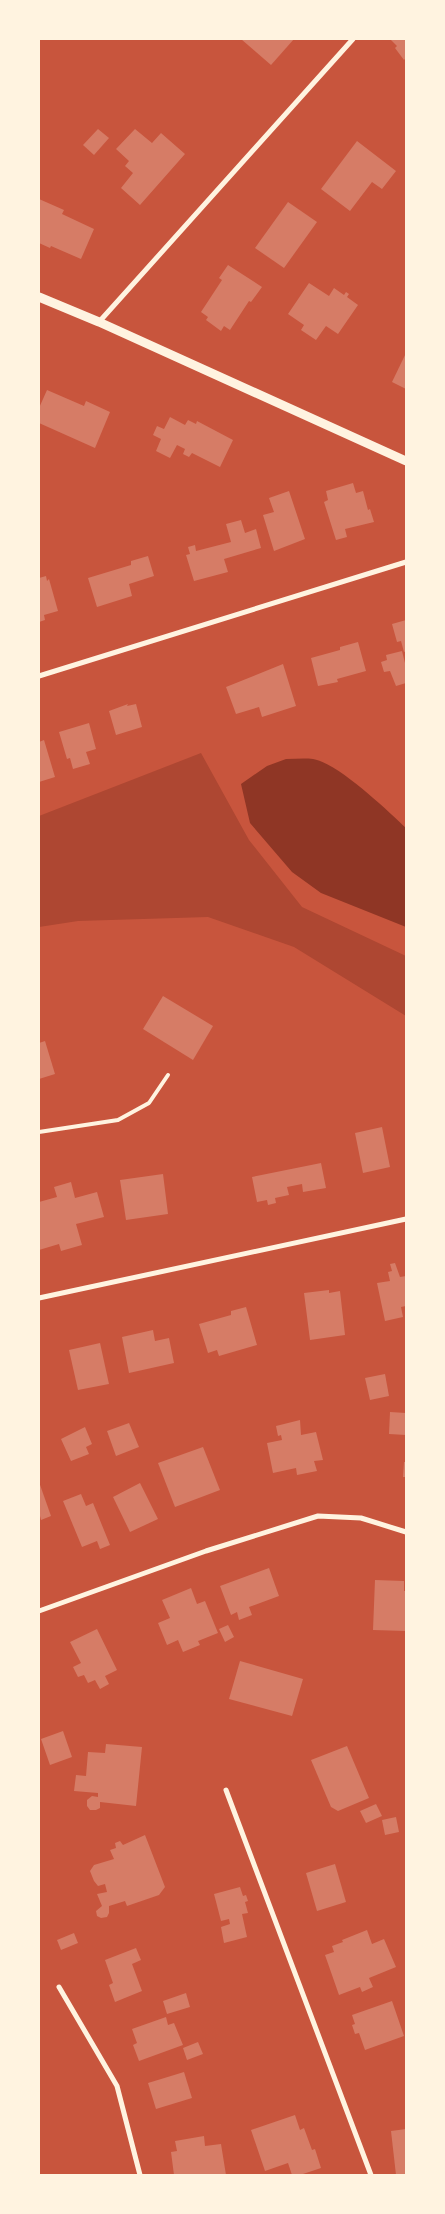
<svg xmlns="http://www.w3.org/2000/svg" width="445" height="2214" font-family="'Nunito Sans',sans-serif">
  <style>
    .green { fill: #ae4732 }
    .water { fill: #8f3625 }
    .building { fill: #d67c66 }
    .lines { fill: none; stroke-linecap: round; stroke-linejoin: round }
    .service { stroke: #fff3e0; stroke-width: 4 }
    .minor { stroke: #fff3e0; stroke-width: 5 }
    .tertiary { stroke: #fff3e0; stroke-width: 9 }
  </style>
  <rect width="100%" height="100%" fill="#c8553d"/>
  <polygon class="green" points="201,753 249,840 302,907 406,956 406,1016 294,947 208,917 78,921 39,927 39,816"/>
  <path class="water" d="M286,759C295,759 304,758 313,759C338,763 388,811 406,828V927L321,893L292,872L250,823L241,784L267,766Z"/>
  <g class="building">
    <polygon points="241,39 294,39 271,65"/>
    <polygon points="390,39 406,39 406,58 404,60 395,48 397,46"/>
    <polygon points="98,129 109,138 94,155 83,145"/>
    <polygon points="135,129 152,143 161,133 185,154 140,205 121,188 133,173 125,166 129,161 116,149"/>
    <polygon points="357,141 396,171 382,189 372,182 350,211 321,189"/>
    <polygon points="39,199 64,210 62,214 94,229 81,259 51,246 50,248 39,243"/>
    <polygon points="288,202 317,222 284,268 255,248"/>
    <polygon points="228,265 262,287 251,302 249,301 230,330 224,326 221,331 206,320 208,317 201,312 222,280 219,278"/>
    <polygon points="309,283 329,296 334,288 344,295 346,292 349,294 347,297 358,305 338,334 326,326 316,340 301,330 304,325 288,314"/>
    <polygon points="406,353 406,389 392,382"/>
    <polygon points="47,390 84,406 86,401 110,412 95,448 39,423 39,408"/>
    <polygon points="170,417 185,425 188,420 196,424 197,421 233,440 220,467 192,453 189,457 183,454 185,449 177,445 170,458 156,451 161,439 153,435 157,426 164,429"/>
    <polygon points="353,483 356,493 363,491 368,510 370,509 374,522 345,529 347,537 336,540 324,502 328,500 326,491"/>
    <polygon points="289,491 305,539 274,551 263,515 274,512 269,498"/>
    <polygon points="241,520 245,533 256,529 261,548 224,559 228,572 194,581 186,555 190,554 188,547 195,545 196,551 231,542 226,524"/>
    <polygon points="148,556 154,576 129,584 132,596 97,607 88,578 131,565 131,561"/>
    <polygon points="46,576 47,581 49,579 58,611 44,615 45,620 39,622 39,578"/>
    <polygon points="406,620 406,651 404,652 401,641 397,642 392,624"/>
    <polygon points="358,642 366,671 337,679 338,682 318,686 311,658 340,650 340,647"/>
    <polygon points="402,651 406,667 406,683 396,686 390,671 384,672 381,662 387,660 386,655"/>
    <polygon points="283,664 296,706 262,717 259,707 236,714 226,687"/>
    <polygon points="128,704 127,706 136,704 142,727 116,735 109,711"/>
    <polygon points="89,723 96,749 86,752 90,764 73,769 70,758 67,759 59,732"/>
    <polygon points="44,740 55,777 39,782 39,742"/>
    <polygon points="163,996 213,1026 193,1060 143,1029"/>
    <polygon points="45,1041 55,1074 39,1079 39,1043"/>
    <polygon points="382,1127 390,1167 363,1173 355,1133"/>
    <polygon points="321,1163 326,1188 303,1192 302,1184 287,1187 289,1195 275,1198 276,1203 268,1205 267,1200 257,1202 252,1177"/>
    <polygon points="163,1174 168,1214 126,1220 120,1180"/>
    <polygon points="71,1182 75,1198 97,1192 104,1217 76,1224 82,1245 61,1251 59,1244 39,1250 39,1202 57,1197 54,1187"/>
    <polygon points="395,1263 400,1277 406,1276 406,1306 401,1307 403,1317 385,1321 377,1283 390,1281 388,1272 392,1271 390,1264"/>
    <polygon points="329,1290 329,1293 340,1291 345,1335 310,1340 304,1293"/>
    <polygon points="246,1307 257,1345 219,1356 217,1350 208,1353 199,1324 231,1315 231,1311"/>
    <polygon points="153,1330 155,1341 169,1338 174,1363 129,1373 122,1337"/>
    <polygon points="100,1343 109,1384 78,1390 69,1350"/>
    <polygon points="385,1374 389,1396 370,1400 365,1378"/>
    <polygon points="390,1412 406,1413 406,1435 389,1434"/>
    <polygon points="300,1420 301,1435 316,1432 323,1460 314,1461 317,1471 297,1475 296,1468 273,1473 267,1443 282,1440 281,1435 278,1436 276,1426"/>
    <polygon points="129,1423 139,1447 116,1456 107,1431"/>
    <polygon points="85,1427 92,1444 86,1447 89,1454 71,1461 61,1439"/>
    <polygon points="203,1447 220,1490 175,1507 158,1463"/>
    <polygon points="404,1462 406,1462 406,1477 403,1477"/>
    <polygon points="39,1482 51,1516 41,1520 39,1512"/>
    <polygon points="140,1483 158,1519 130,1532 113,1497"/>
    <polygon points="81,1494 86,1506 93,1503 110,1545 100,1549 97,1541 82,1547 63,1501"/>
    <polygon points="269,1568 279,1596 249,1607 252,1615 239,1620 237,1612 231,1615 220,1586"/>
    <polygon points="375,1580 404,1581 404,1591 406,1591 406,1631 373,1630"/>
    <polygon points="191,1588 197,1604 205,1601 218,1633 198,1641 200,1645 183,1652 178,1640 167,1645 158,1623 170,1618 162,1600"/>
    <polygon points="228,1625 234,1637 225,1642 219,1629"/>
    <polygon points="97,1629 117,1670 105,1676 109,1684 100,1689 95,1680 88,1683 84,1675 78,1677 73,1667 81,1663 70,1642"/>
    <polygon points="240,1661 303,1679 292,1716 229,1699"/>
    <polygon points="63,1731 72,1757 50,1765 41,1739"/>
    <polygon points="106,1744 142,1747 136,1806 100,1802 100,1808 96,1810 90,1810 87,1806 87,1800 92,1796 98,1797 98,1793 74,1791 76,1775 86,1776 88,1752 105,1753"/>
    <polygon points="347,1746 369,1798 338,1811 331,1807 311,1760"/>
    <polygon points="376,1804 382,1816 366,1823 360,1811"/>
    <polygon points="396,1817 399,1832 385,1835 382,1820"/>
    <polygon points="145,1835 165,1887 159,1895 127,1906 125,1901 109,1906 109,1913 107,1917 101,1918 97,1916 96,1911 102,1906 97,1894 107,1892 105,1884 98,1886 94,1881 90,1871 94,1865 114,1859 110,1850 116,1848 115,1843 120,1841 123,1845"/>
    <polygon points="335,1864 346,1902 317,1911 306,1873"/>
    <polygon points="240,1887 243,1896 246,1895 248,1901 245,1902 248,1913 242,1914 247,1937 224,1943 221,1927 230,1924 229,1919 221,1921 214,1894"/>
    <polygon points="367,1930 372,1944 384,1939 396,1967 369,1978 373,1987 362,1992 360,1987 339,1995 325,1955 334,1952 332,1946 343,1942 342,1940"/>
    <polygon points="74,1933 78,1943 61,1950 57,1940"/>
    <polygon points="136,1948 141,1960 132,1964 142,1991 115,2002 109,1985 113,1983 105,1960"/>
    <polygon points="186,1993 190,2007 167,2014 163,2001"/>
    <polygon points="392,2001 404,2036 365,2050 359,2033 355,2034 352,2025 355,2024 352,2015"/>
    <polygon points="166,2017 168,2025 174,2023 183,2045 139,2061 133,2045 137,2043 132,2029"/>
    <polygon points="198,2042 203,2054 187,2060 183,2048"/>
    <polygon points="184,2072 192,2098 156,2109 148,2083"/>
    <polygon points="295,2115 300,2130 304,2128 312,2150 315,2149 321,2168 300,2175 292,2175 288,2163 265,2171 251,2130"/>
    <polygon points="406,2129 406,2175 396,2175 391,2131"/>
    <polygon points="204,2136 205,2146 221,2144 226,2175 174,2175 171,2152 177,2151 175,2141"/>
  </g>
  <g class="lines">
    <polyline class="service" points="39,1132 118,1120 149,1103 168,1075"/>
    <g class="minor">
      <polyline points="99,322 353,39"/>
      <polyline points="39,676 406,562"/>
      <polyline points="39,1298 406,1219"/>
      <polyline points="39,1611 206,1551 318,1516 361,1518 406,1532"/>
      <polyline points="226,1790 371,2175"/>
      <polyline points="59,1987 117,2086 140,2175"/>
    </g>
    <polyline class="tertiary" points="39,297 99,322 406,461"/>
  </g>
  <rect width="445" height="2214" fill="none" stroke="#fff3e0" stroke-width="80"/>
</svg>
